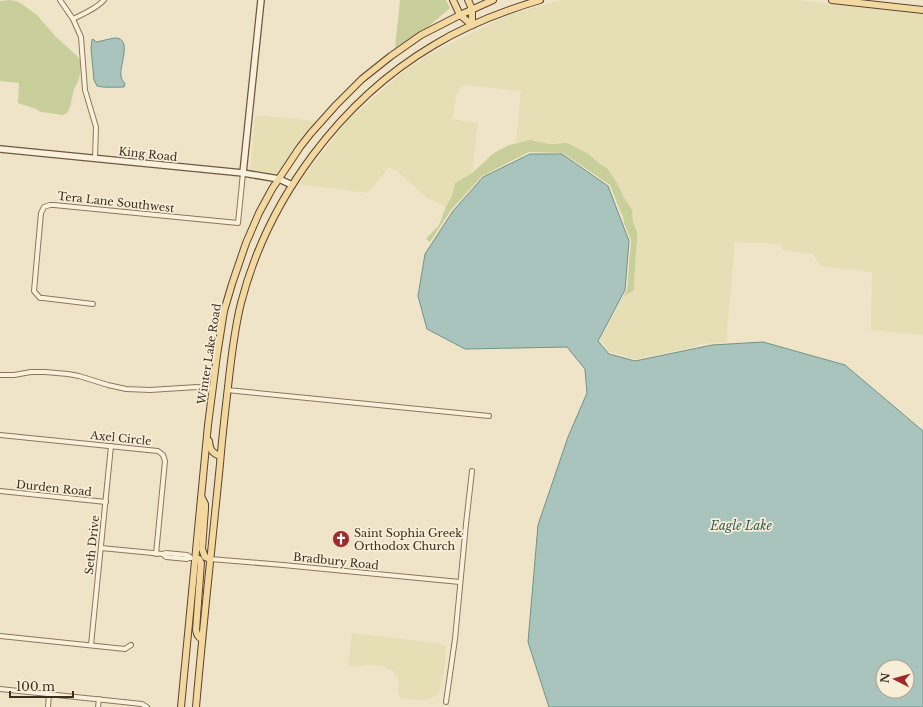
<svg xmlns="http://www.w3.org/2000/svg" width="923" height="707" font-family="'Libre Baskerville',serif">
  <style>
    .farmland { fill: #e6deb5 }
    .green { fill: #c9cf9b }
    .water { fill: #a9c4bc; stroke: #6f938a; fill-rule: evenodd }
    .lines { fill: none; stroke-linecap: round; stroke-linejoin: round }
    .street-casing { stroke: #8d765c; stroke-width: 6 }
    .secondary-casing { stroke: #6f573f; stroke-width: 8 }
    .primary-casing { stroke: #5b4430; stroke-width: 8 }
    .street { stroke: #faf1dc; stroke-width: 4 }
    .secondary { stroke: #faf1dc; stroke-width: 5.5 }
    .primary { stroke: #f3d9a0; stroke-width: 6 }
    .labels { text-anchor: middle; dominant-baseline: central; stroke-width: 3.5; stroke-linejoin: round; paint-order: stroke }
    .street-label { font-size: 11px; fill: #3d2e20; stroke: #f7eed8 }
    .poi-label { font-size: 11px; fill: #3d2e20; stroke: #f7eed8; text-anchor: start }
    .water-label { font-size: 12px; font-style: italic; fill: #2f5d5a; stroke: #f7eed8 }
  </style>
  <rect width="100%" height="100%" fill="#f0e4c8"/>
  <g class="farmland">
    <polygon points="561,0 797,0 923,14 923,335 871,330 872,272 820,266 813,254 782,250 781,244 734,242 734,255 726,342 700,344 695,347 635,359 610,352 600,340 623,297 634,290 635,266 637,240 637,232 633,222 632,211 623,196 623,195 617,183 607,169 600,164 591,156 587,153 571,145 562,143 549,144 530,140 516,143 521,91 463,85 456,96 452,119 478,123 472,173 454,184 452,196 446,207 430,199 427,198 396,170 388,168 368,193 298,184 347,121 405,70 432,53 508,15"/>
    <polygon points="255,115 316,121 297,144 275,176 250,172"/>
    <polygon points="352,633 443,644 446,647 445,663 440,690 438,693 434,697 425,700 403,699 399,696 398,689 399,683 398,676 394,672 382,666 369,665 348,667"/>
  </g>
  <g class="green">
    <polygon points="10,0 19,2 37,15 55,36 76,55 80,60 80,74 78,82 74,89 70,107 67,113 63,115 41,112 36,109 18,103 19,83 0,81 0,1"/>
    <polygon points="400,0 446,0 450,8 429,26 395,48"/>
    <polygon points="530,140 549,144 555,144 563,143 567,143 587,153 591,156 600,164 607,168 617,183 623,195 623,196 632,210 633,222 637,232 637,240 635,266 634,290 623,297 627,290 631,241 624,223 623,216 621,213 610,185 563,153 529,152 482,176 451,210 430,242 426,239 439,225 446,207 452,196 455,183 464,178 472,173 494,153 509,145"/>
  </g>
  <g class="water">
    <path d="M115,38C133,38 119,66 121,76C121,79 124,82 125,84L124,87C117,87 104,88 97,86L94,80L91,48L92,40L93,39L96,42C102,41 108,39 115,38Z"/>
    <path d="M530,154H562L608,186L629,241L625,290L598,341L609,354L635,361L712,345L763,342L845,365L923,431V707H549L528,642L538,525L568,437L587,393L585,369L567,347L465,349L427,329L418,296L425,254L453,211L483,177ZM883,667H907V691H883Z"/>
  </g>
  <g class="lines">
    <g class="street-casing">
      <g id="street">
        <polyline points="60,0 73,19 81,37 85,90 96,127 95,158"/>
        <path d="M73,19C83,14 96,9 104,0"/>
        <polyline points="93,304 43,298 40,298 34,291 41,213 44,207 50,205 54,205 238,223 243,173"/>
        <polyline points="0,375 14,375 31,372 45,372 68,374 79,376 108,385 126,389 150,390 197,387 213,389"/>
        <polyline points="227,390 489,416"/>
        <polyline points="0,435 158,451 163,455 165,461 156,554"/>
        <polyline points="0,491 106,502"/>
        <polyline points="101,548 163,554 166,553 187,555 190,557"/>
        <polyline points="163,554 166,557 187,559 190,557 191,558"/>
        <polyline points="210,559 283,565 460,582"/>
        <polyline points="0,636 125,649 131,645"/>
        <polyline points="91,645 111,446"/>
        <polyline points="0,689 142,704 147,707"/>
        <polyline points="446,702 455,639 466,524 472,471"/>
        <polyline points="48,707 49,694"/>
        <polyline points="98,707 99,699"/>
      </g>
    </g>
    <g class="secondary-casing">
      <g id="secondary">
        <polyline points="0,149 243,173 279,179 292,185"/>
        <polyline points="243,173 261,0"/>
      </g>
    </g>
    <g class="primary-casing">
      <g id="primary">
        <polyline points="453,0 460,15 472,25"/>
        <polyline points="468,0 472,9 472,25"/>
        <polyline points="832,0 923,10"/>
        <path d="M209,441C210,450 212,453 220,456"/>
        <polyline points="202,498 205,504 205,509 202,549 205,557 210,559"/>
        <path d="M196,558L199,559L201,563L196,630C197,635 198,637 202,639"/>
        <polyline points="181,707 208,425 217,355 224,311 232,284 246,243 259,213 272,189 300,147 311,133 336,105 362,79 391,56 421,35 460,15 493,0"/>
        <path d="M196,707C203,626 212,545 220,464C222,438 225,413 228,387C231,359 234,331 241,303C268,198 341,100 434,45C467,25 503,11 540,0"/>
      </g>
    </g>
    <use href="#street" class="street"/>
    <use href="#secondary" class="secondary"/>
    <use href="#primary" class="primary"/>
  </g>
  <defs>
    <g id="church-disc" transform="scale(0.9)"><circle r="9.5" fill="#9e2a2b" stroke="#f7eed8"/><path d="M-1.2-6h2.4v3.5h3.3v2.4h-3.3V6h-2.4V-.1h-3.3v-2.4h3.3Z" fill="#fff"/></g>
  </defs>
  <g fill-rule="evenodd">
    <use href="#church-disc" x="341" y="539"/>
  </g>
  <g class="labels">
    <g class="street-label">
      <text transform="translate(148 154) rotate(6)">King Road</text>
      <text transform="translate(116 202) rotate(6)">Tera Lane Southwest</text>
      <text transform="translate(209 354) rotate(-81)">Winter Lake Road</text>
      <text transform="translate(121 438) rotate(6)">Axel Circle</text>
      <text transform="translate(54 488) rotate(6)">Durden Road</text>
      <text transform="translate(92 545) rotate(-84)">Seth Drive</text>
      <text transform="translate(336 561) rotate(6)">Bradbury Road</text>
    </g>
    <g class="poi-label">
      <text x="354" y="533">Saint Sophia Greek<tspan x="354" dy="13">Orthodox Church</tspan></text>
    </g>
    <g class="water-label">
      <text x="741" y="525">Eagle Lake</text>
    </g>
  </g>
  <g transform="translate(895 679) rotate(276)"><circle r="19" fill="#f7eed8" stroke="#ada18e"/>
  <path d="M0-3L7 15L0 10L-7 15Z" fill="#9e2a2b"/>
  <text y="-6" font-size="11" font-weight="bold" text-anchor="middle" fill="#3d2e20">N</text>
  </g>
  <path d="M10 691v6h63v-6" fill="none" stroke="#3d2e20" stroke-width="2"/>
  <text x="16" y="691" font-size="12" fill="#3d2e20" stroke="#f7eed8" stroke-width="3" paint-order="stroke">100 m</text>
</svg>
